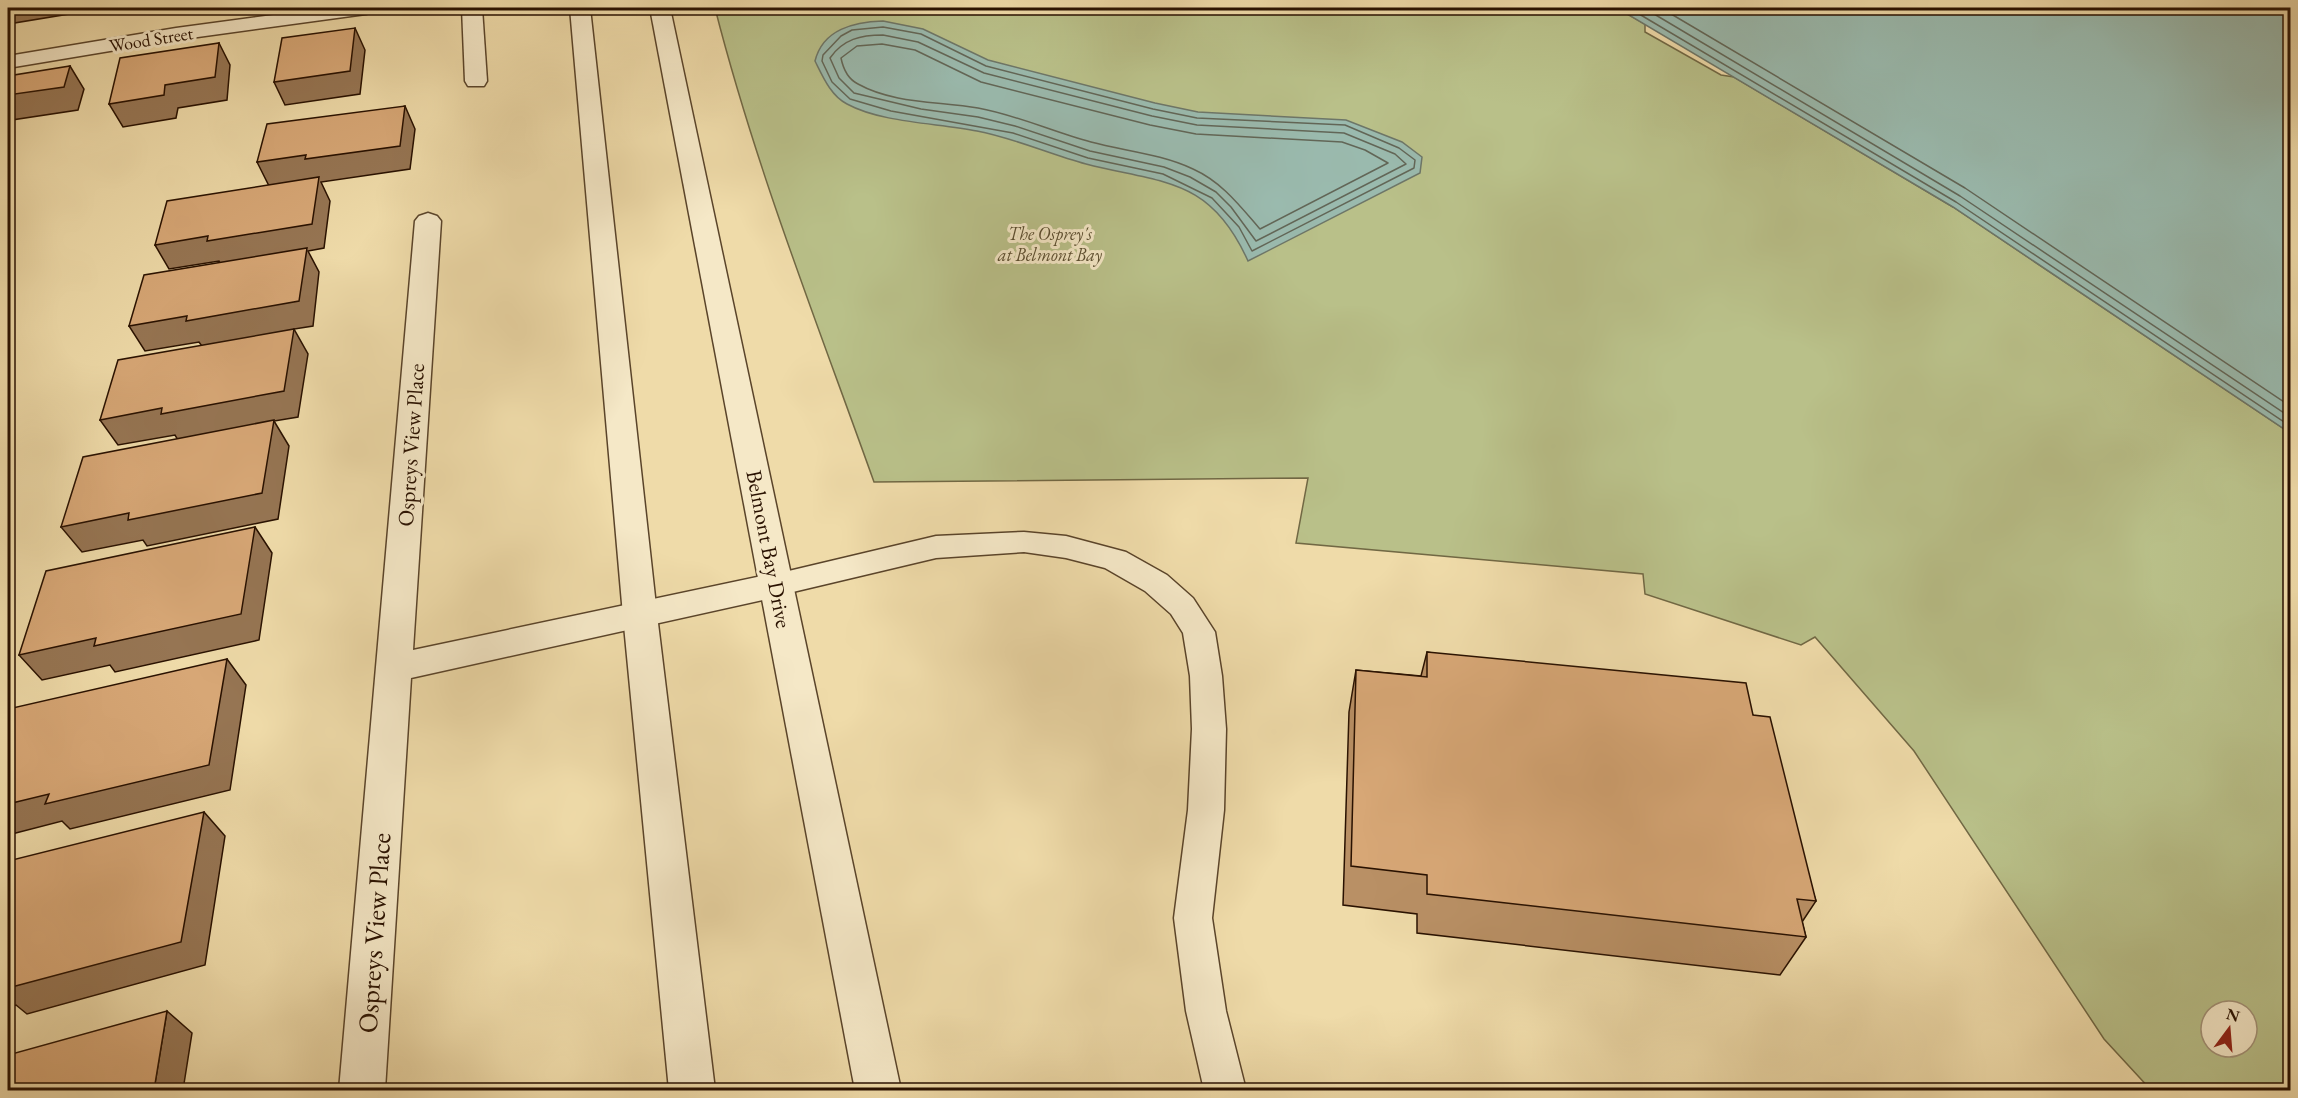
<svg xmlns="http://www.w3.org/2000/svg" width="2298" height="1098" font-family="'EB Garamond',serif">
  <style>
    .green { fill: #b9c089; stroke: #716844; stroke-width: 1.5; fill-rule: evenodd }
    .water { fill: #9abaae; stroke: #6d7668; stroke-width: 1.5 }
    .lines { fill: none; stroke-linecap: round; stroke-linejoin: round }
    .shore { stroke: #626657; stroke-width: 1.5 }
    .service-casing { stroke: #5a442a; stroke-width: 3 }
    .minor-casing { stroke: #5a442a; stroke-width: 3 }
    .tertiary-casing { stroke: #5a442a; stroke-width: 3 }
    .service { fill: #f5e8c7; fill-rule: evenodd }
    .minor { fill: #f5e8c7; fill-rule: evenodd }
    .tertiary { fill: #f5e8c7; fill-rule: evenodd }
    .wall { fill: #b99065; stroke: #291100; stroke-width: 1.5 }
    .shaded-wall { fill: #967553; stroke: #291100; stroke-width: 1.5 }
    .building { fill: #d7a776; stroke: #291100; stroke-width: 1.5 }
    .labels { text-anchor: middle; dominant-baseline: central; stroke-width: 6; stroke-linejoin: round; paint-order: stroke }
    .far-street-label { font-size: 18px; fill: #291100; stroke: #f5e8c7 }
    .far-park-label { font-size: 18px; font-style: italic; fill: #5b4e30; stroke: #f5e8c7 }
    .street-label { font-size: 22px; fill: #291100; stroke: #f5e8c7 }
    .near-street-label { font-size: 27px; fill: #291100; stroke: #f5e8c7 }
  </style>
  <rect width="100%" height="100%" fill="#efdba9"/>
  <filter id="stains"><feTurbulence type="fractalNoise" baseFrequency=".00333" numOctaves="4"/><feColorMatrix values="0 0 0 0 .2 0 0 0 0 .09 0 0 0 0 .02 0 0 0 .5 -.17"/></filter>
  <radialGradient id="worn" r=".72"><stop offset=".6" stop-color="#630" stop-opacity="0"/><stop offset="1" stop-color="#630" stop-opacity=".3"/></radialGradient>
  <path class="green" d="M715,8H1617L1645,24V32L1721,75L1734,77L1953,207L2290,433V1090H2151L2104,1039L1914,751L1815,637L1801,645L1645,594L1643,574L1296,543L1308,478L874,482C818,325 756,169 715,8ZM2211,1011H2247V1047H2211Z"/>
  <g class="water">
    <polygon points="1617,8 2290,8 2290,433 1953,207"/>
    <path d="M883,21L923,29L988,60L1155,103L1198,112L1346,120L1402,142L1422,157L1420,173L1248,261C1210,177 1164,184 1086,164C1049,154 1014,138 977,131C938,123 882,123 847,104C831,96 823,77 815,61C823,29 854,22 883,21Z"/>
  </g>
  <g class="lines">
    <g class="shore">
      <polyline points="1629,8 1956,202 2290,426"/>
      <polyline points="1644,8 1960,196 2290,417"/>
      <polyline points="1661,8 1965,188 2290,406"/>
      <polygon points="883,27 921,34 986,66 1153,109 1197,118 1345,125 1399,148 1415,160 1414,168 1252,251 1239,227 1212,198 1163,174 1088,158 1013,133 891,111 850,99 832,82 822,61 823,55 841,36 852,30"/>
      <path d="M883,35L918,42L984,73L1152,116L1197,125L1344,133L1395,154L1406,164L1256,241L1231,207L1216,192L1190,177L1164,167L1090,151L1015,126L978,117L921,109L854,93L839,78L830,58C843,39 861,35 883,35Z"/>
      <path d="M882,44L915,50L981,82L1150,125L1196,134L1342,142L1365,150L1388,163L1260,229C1240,206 1222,182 1193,169C1161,154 1125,151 1091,142C1053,132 1017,115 978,108C938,101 894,104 858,84C848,79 843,68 841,58L857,46Z"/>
    </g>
    <g class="service-casing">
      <polygon id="service" points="1024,532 1066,536 1126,552 1167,575 1193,598 1215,632 1222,676 1226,729 1224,810 1212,918 1226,1011 1246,1090 1204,1090 1186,1011 1174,918 1188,810 1192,729 1190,676 1183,633 1171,614 1145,591 1105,568 1066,558 1024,552 936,558 776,596 765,593 761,585 765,577 776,574 936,536"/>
    </g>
    <g class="minor-casing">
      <g id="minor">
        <polygon points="326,8 376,8 373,12 366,14 176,40 8,68 8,56 176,28"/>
        <polygon points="462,8 482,8 487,81 484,86 468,86 465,81"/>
        <polygon points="428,213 437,216 441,221 413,650 776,573 788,576 793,585 788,594 776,597 411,678 385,1090 339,1090 415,221 419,216"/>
      </g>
    </g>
    <g class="tertiary-casing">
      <g id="tertiary">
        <polygon points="570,8 590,8 657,615 715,1090 669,1090 623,615"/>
        <polygon points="650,8 670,8 901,1090 855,1090"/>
      </g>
    </g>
    <use href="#service" class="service"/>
    <use href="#minor" class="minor"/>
    <use href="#tertiary" class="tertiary"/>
  </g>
  <polygon class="wall" points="1427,652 1753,715 1816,901 1802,922 1806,937 1780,975 1417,933 1417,914 1343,905 1349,712 1356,670 1421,676"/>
  <g class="shaded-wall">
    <polygon points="8,8 76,8 75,13 8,24"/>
    <polygon points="355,28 365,50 360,94 285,105 274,82"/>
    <polygon points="219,43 230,65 227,100 178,108 176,118 123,127 109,104 165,85"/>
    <polygon points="70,66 84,89 78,110 12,120 9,130 8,130 8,95"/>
    <polygon points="405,106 415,129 410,169 321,182 330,201 324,248 308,251 319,272 313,326 294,329 308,354 298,417 274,421 289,446 278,519 147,546 143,540 82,552 61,527 178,440 175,435 118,445 100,420 202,346 199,342 145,351 129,326 221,265 219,261 169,269 155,245 269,186 257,162"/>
    <polygon points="255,527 272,553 259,640 115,672 110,665 42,680 19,655"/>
    <polygon points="227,659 246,685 230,790 70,829 62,821 8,835 8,804"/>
    <polygon points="204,812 225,836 205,965 27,1014 16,1005 8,1007 8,984"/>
    <polygon points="167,1011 192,1033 183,1090 154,1090"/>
  </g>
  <g class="building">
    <polygon points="355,28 350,71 274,82 282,38"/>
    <polygon points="219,43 215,77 165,85 164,95 109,104 120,58"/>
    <polygon points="70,66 64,87 8,95 8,76"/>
    <polygon points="405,106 400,146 305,159 306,155 257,162 267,124"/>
    <polygon points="319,177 312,224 207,241 208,236 155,245 167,201"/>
    <polygon points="307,248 299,301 186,321 187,316 129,326 144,275"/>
    <polygon points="294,329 284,391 161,414 162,408 100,420 118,360"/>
    <polygon points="274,420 262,493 128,520 129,513 61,527 83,457"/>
    <polygon points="255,527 241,614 94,646 96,638 19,655 46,571"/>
    <polygon points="1427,652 1746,683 1753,715 1770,717 1816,901 1797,899 1806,937 1427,894 1427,875 1351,866 1356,670 1427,677"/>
    <polygon points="227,659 209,765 45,804 49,794 8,804 8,709"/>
    <polygon points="204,812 181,942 8,988 8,861"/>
    <polygon points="167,1011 154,1090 8,1090 8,1055"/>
  </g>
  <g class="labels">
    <g class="far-street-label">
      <text transform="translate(151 39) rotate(-9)">Wood Street</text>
    </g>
    <g class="far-park-label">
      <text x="1050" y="233">The Osprey's<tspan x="1050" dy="21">at Belmont Bay</tspan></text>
    </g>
    <g class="street-label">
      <text transform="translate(411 445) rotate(-86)">Ospreys View Place</text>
      <text transform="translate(769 549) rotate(79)">Belmont Bay Drive</text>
    </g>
    <g class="near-street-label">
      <text transform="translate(374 933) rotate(-86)">Ospreys View Place</text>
    </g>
  </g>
  <rect width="2298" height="1098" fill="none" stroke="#efdba9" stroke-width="30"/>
  <rect x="9" y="9" width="2280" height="1080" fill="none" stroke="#291100" stroke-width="3"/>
  <rect x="15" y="15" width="2268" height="1068" fill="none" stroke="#291100" stroke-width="1.5"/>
  <g transform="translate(2229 1029) rotate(16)"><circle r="28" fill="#f5e8c7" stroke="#a39277" stroke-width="1.5"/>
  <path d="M0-4.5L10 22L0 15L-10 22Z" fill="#8f2418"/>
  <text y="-9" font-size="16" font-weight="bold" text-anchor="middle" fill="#291100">N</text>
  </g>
  <rect width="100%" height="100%" filter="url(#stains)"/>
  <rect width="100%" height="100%" fill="url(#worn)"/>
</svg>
